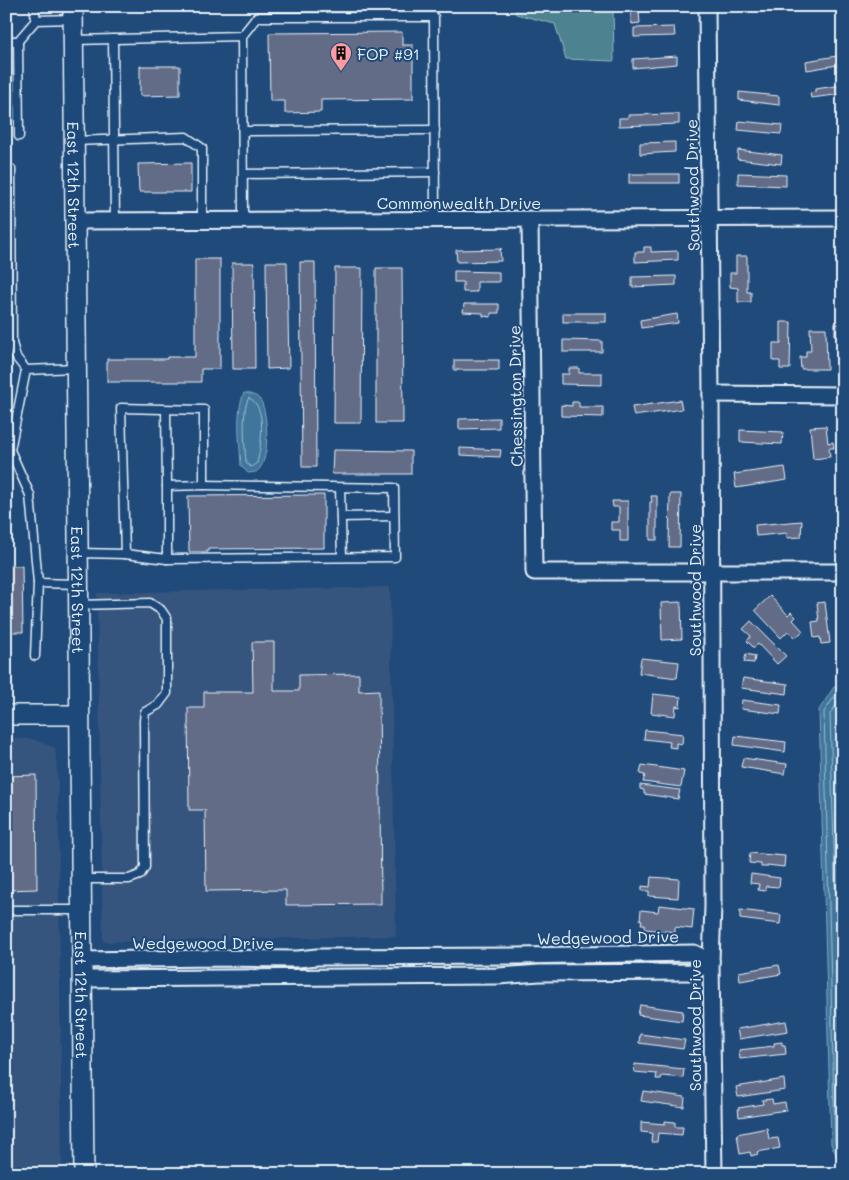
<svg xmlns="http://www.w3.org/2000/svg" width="849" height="1180" font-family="Mali,sans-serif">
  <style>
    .built { fill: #34547e }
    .green { fill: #4d8290; stroke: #9abac4 }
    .water { fill: #3f759c; stroke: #83a7c1 }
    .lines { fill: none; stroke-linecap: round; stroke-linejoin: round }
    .shore { stroke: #a4bfd3; stroke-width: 1 }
    .building { fill: #646c87; stroke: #e8f1f8 }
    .service-casing { stroke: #e8f1f8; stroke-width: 11 }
    .minor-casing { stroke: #e8f1f8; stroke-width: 19 }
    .tertiary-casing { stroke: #e8f1f8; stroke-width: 22 }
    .service { stroke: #1f4a7a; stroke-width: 8 }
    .minor { stroke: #1f4a7a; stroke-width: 15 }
    .tertiary { stroke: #1f4a7a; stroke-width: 19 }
    .labels { text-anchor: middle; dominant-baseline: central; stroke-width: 4; stroke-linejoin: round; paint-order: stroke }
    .poi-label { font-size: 16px; fill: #e8f1f8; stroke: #1f4a7a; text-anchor: start }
    .street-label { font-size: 16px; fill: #e8f1f8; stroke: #1f4a7a }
  </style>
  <rect width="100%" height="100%" fill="#1f4a7a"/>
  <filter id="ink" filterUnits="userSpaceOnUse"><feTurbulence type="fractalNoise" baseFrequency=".02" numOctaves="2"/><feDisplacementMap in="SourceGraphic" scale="10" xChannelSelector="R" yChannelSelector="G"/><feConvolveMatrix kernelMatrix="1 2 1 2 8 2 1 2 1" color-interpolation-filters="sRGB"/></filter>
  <g filter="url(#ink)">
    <g class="built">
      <polygon points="390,587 396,936 103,942 97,593"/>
      <polygon points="6,738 33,739 55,748 58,781 62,1174 6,1174"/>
    </g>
    <polygon class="green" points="515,6 613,6 614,61 566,59 555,24 516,14"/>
    <g class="water">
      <path d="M244,393C251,394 257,395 261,401C268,415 271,463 256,472C255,472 249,473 248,473L241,466C240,443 235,414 244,393Z"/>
      <polygon points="834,687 843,687 843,1169 831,1144 819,710"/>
    </g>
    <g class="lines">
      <g class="shore">
        <path d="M249,398C268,406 261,447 257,463L251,467L246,463C245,450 241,407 249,398Z"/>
        <polyline points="843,692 837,693 824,712 835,1142 843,1157"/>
        <polyline points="843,698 840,699 830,714 843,1143"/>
        <polyline points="843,708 838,716 843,897"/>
      </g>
    </g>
    <g class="building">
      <polygon points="625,6 670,6 670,8 639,12 640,23 632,24 630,9 625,10"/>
      <polygon points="674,27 675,36 634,37 634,28"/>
      <polygon points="402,32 402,45 413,45 413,99 321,100 321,112 285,113 285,101 270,101 269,33"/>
      <polygon points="843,55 843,64 807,70 806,61"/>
      <polygon points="677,56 677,64 633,68 633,59"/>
      <polygon points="140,66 180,66 180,95 140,96"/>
      <polygon points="843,85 843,94 811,98 810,93 815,92 815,89"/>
      <polygon points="739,92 779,96 779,105 739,100"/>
      <polygon points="679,114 679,124 619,126 619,118 628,118 628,115"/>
      <polygon points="739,121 782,125 781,134 738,130"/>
      <polygon points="675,142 675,152 640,154 640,143"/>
      <polygon points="738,150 782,155 781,164 737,159"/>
      <polygon points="191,163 191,192 139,192 138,164"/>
      <polygon points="738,173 786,175 786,186 738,184"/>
      <rect x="629" y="174" width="50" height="9"/>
      <polygon points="644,247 651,247 651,252 678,251 678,260 635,262 635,252 644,252"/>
      <polygon points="500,249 501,261 457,262 456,250 502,249"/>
      <polygon points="736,256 747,256 747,292 751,292 751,302 738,302 738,288 730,287 730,273 736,273"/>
      <polygon points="195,259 220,259 220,369 201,369 201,382 107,382 107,359 167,359 167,357 195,357"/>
      <polygon points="266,262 287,262 289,368 267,369"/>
      <polygon points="300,262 315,262 316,467 302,467"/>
      <polygon points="232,263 254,263 255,369 233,369"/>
      <polygon points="335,268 362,268 361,423 334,423"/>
      <polygon points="376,268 402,268 403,423 376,423"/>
      <polygon points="454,271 499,272 499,282 477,282 477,292 463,292 463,282 454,282"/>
      <polygon points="676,276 676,285 632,287 632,277"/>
      <polygon points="464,304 499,304 499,313 491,313 491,317 483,316 483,313 463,312"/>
      <rect x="563" y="313" width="43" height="9"/>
      <polygon points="677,314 678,323 641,328 640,320"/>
      <polygon points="840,321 843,321 843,359 840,359 840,336 835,336 835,324 840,324"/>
      <polygon points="781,322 791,322 790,369 780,369 780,361 773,361 773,343 781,343"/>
      <polygon points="810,328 826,328 827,369 801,369 800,357 806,357 806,351 811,351"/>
      <polygon points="563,340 602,341 602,352 563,352"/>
      <rect x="454" y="360" width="45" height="10"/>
      <polygon points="569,368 579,368 579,373 602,373 602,385 561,384 561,374 569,374"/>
      <polygon points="680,400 682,409 634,416 632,407"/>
      <polygon points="572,402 579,402 579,407 603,407 603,417 561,416 561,405 572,406"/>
      <polygon points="499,418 499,428 459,429 459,419"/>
      <polygon points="826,426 828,443 833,442 834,448 829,448 830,457 813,459 810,427"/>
      <polygon points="740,430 783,432 782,444 740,442"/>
      <polygon points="460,448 501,450 500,457 460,455"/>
      <polygon points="333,450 411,451 411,474 332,474"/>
      <polygon points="785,467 787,480 736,488 734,474"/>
      <polygon points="670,494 681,494 680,547 669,547"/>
      <polygon points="324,495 324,548 208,549 208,552 189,552 188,496"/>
      <polygon points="651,496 657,496 657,540 650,540 650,502 652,502"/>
      <polygon points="612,501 628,501 628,541 620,541 620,530 611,530 611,522 619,522 619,507 613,507"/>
      <polygon points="802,521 801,537 787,538 787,533 756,536 755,525"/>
      <polygon points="6,566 22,566 23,632 6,632"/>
      <polygon points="770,596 788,615 791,612 796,617 793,620 803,631 795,638 788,631 781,638 755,610"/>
      <polygon points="681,602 682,639 662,640 661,603"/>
      <polygon points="825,602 830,643 821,644 820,637 814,638 812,622 819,621 817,603"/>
      <polygon points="751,621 786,656 777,664 758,644 754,648 747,641 751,636 743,629"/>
      <polygon points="252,642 274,642 274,691 299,691 299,675 359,674 359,691 379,690 381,904 286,905 286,890 206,891 205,810 189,810 188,708 204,708 204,692 253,692"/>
      <polygon points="746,654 755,656 754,663 744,662"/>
      <polygon points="641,658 679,662 677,678 639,673"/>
      <polygon points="743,678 788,684 787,694 741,688"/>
      <polygon points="653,694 681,697 680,707 676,706 675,716 651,713"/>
      <polygon points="742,700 781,705 780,714 741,709"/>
      <polygon points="645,730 683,734 682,744 676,743 676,748 669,747 670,742 644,739"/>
      <polygon points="735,736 786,742 785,752 734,745"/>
      <polygon points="743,758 787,764 785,774 741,767"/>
      <polygon points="642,765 684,771 681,787 643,782 645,775 640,774"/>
      <polygon points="36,775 37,889 6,890 6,776"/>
      <polygon points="640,785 680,790 678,799 644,794 644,790 640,789"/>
      <polygon points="750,853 785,856 784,867 767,865 767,867 761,867 761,864 749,863"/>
      <polygon points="751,874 780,878 779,887 766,886 765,891 758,890 759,884 750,883"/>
      <polygon points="651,877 679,879 678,898 649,896 649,891 642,891 642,886 650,887"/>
      <polygon points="659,905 694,909 692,929 675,927 675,932 644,929 645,924 641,924 642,920 640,920 641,910 658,912"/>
      <polygon points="740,910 781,915 780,924 740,919"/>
      <polygon points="779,965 781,974 740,981 739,972"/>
      <polygon points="640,1005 683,1011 682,1021 638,1015"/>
      <polygon points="786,1021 788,1031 739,1039 737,1029"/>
      <polygon points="640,1034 685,1040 683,1049 639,1043"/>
      <polygon points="782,1042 782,1045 785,1045 786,1054 740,1059 739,1050 774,1046 774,1043"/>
      <polygon points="635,1064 684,1069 683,1078 662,1076 661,1079 656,1079 657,1074 634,1072"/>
      <polygon points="784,1079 785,1090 738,1097 736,1087"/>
      <polygon points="643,1091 685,1097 684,1107 641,1101"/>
      <polygon points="772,1099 773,1104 785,1102 786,1110 739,1117 738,1108 763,1104 762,1100"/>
      <polygon points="665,1121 675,1122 675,1127 683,1127 682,1135 658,1133 657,1142 651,1142 652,1133 641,1132 641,1122 665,1124"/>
      <polygon points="767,1128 769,1139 778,1138 780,1148 757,1152 758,1154 751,1156 750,1152 740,1154 737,1134"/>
    </g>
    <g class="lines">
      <g class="service-casing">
        <g id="service">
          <polyline points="34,6 36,20"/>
          <polyline points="242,36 257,17 434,17 435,220"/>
          <polyline points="113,39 115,221"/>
          <polyline points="74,40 242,36 243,220"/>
          <polyline points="6,41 18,41 19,136"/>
          <polyline points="18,41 36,20 73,19"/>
          <polyline points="243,131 435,130"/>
          <polyline points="74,141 186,137 202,148 202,221"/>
          <polyline points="11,169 12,343 16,357 26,370"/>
          <polyline points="243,174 435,172"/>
          <polyline points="340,488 342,557"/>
          <polyline points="341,517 394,516"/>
          <polyline points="79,553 125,554 121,408 204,410 204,485 167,486 166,410"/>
          <polyline points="125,554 167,559 167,486"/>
          <polyline points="167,559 395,557 394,488 204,485"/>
          <polyline points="38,583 30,495 10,450 26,370 76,368"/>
          <polyline points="80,605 150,603 161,610 167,619 167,693 158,705 145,712 144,721 145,867 140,875 129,879 81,879"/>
          <polyline points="35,656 38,583 78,584"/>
          <polyline points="6,910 81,910"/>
        </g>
      </g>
      <g class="minor-casing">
        <g id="minor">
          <polyline points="707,6 711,394 713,906 711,961 714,1174"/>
          <polyline points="530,220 534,572 843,572"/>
          <polyline points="75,221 843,218"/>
          <polyline points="711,394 843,395"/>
          <polyline points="82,960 212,958 298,959 317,957 516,956 694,953 711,961"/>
          <polyline points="82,979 498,976 540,973 693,972 711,961"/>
        </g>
      </g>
      <g class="tertiary-casing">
        <g id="tertiary">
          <path id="s1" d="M73,6L84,1174"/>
          <polyline points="6,715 79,715"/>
        </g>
      </g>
      <use href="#service" class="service"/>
      <use href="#minor" class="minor"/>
      <use href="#tertiary" class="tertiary"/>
    </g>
  </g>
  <defs>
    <g id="building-pin" transform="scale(1.125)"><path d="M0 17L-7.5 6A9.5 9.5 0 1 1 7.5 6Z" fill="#ff9aa2" stroke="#1f4a7a"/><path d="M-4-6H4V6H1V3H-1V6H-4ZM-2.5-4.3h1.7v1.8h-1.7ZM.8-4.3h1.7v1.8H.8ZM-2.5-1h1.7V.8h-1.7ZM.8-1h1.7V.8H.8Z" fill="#111"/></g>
  </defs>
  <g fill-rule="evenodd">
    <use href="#building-pin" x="341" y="53"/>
  </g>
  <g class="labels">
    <g class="poi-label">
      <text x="357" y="53">FOP #91</text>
    </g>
    <g class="street-label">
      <text stroke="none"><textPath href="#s1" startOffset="179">East 12th Street</textPath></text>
      <text transform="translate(692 185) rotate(-91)">Southwood Drive</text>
      <text x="459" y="202">Commonwealth Drive</text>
      <text transform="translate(515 396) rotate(-91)">Chessington Drive</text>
      <text stroke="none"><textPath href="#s1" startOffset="584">East 12th Street</textPath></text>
      <text transform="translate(694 590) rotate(-90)">Southwood Drive</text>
      <text transform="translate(608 937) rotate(-1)">Wedgewood Drive</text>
      <text x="203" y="942">Wedgewood Drive</text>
      <text stroke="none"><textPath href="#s1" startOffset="989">East 12th Street</textPath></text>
      <text transform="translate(694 1025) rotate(-90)">Southwood Drive</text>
    </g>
  </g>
  <rect width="849" height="1180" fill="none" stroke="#1f4a7a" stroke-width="25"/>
  <rect x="12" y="12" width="824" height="1155" fill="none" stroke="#e8f1f8" stroke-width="2" filter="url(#ink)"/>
</svg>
